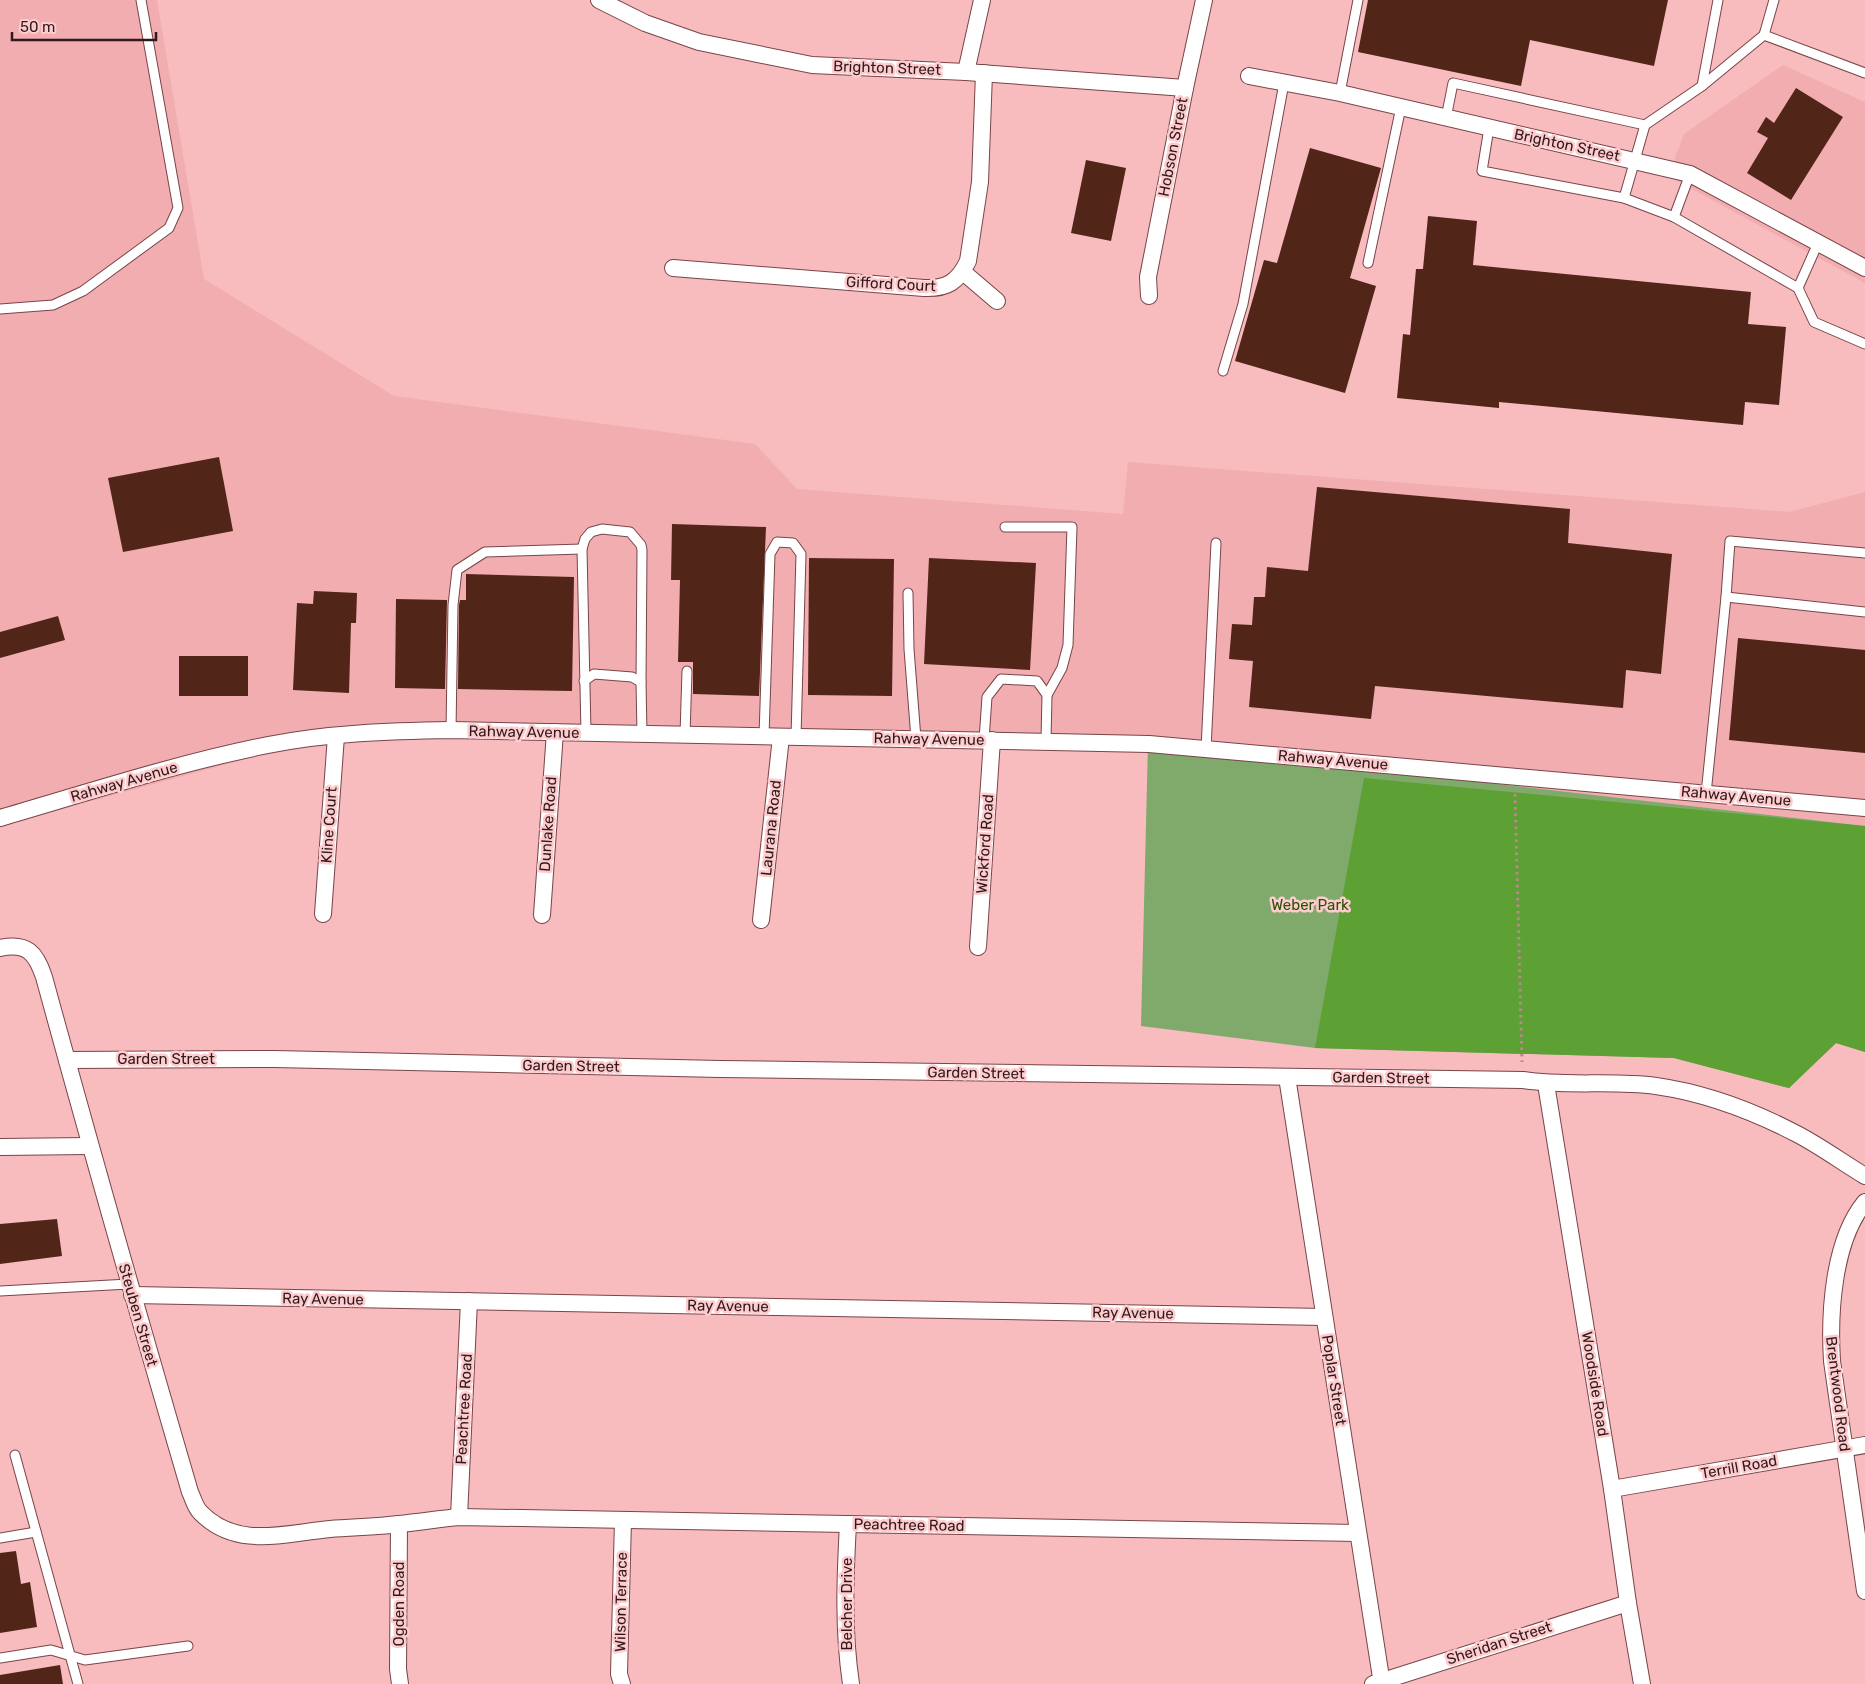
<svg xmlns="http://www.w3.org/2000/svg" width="1865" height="1684" font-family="Rubik,sans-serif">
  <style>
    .built { fill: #f2adb1 }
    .green { fill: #80a96c }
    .forest { fill: #5da033 }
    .building { fill: #522519 }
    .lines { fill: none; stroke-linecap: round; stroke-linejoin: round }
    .service-casing { stroke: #784548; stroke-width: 11 }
    .minor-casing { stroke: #784548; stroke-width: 18 }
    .path { stroke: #ba898b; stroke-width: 3; stroke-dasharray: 2.5 4; stroke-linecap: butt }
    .service { stroke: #fff; stroke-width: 9 }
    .minor { stroke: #fff; stroke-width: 16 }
    .labels { text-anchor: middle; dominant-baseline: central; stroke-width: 5; stroke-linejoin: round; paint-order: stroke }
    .street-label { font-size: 15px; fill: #2f191b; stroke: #feccce }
    .park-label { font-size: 15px; fill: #265203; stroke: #feccce }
  </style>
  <rect width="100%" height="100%" fill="#f8bbbe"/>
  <g class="built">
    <polygon points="0,0 157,0 204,279 394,396 755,444 797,489 1123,514 1128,462 1790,512 1865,492 1865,826 1148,744 359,728 0,826"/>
    <polygon points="1783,65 1865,102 1865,283 1668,176 1684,134"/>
  </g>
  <polygon class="green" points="1148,744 1865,826 1865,1052 1836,1043 1789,1088 1674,1058 1315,1048 1141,1026"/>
  <polygon class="forest" points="1364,778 1865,826 1865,1052 1836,1043 1789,1088 1674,1058 1315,1048"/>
  <g class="building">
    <polygon points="1368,0 1668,0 1654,66 1530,40 1521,86 1358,52"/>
    <polygon points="1796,88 1843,117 1791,200 1747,173 1768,138 1757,132 1766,117 1774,123"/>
    <polygon points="1310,148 1381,168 1350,278 1376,286 1345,393 1235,361 1264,260 1277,263"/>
    <polygon points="1086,160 1126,168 1111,241 1071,233"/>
    <polygon points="1428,216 1477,221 1473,265 1751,292 1748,324 1786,327 1779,405 1745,402 1743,425 1499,402 1499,408 1397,398 1403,334 1410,335 1416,269 1423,269"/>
    <polygon points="219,457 233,531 123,552 108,478"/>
    <polygon points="1317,487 1570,509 1568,543 1672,554 1661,674 1626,670 1623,708 1375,686 1371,719 1249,707 1253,661 1229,659 1232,624 1252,625 1254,597 1265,597 1267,567 1308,571"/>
    <polygon points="672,524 766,527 759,696 693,694 693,662 678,662 680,580 671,580"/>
    <polygon points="809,558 894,559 892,696 808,695"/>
    <polygon points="929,558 1036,563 1030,670 924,664"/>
    <polygon points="466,574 574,577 572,691 458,689 459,605 460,600 466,600"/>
    <polygon points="314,591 357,593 356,623 351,623 349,693 293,690 297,603 313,604"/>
    <polygon points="396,599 447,600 445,689 395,688"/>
    <polygon points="58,616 65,640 0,658 0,632"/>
    <polygon points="1738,638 1865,650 1865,753 1729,740"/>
    <rect x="179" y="656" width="69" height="40"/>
    <polygon points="57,1219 62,1256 0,1264 0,1224"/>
    <polygon points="16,1551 21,1584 30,1582 37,1627 0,1633 0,1553"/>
    <polygon points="60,1665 63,1684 0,1684 0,1675"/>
  </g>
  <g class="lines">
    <g class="service-casing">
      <g id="service">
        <polyline points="1774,0 1764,35 1865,73"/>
        <polyline points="1764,35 1702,86 1645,125 1624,198 1674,217 1798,288"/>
        <polyline points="1702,86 1718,0"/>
        <polyline points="1340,93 1358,0"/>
        <polyline points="1446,118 1453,83 1645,125"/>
        <polyline points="1489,128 1482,171 1624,198"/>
        <polyline points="1674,217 1690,174"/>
        <polyline points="1818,243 1798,288 1814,322 1865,344"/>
        <polyline points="1368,263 1401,107"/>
        <polyline points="0,309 53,305 83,291 169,228 178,208 141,0"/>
        <polyline points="1223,371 1243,304 1284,83"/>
        <polyline points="1005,527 1072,527 1068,645 1062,668 1047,695"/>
        <polyline points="908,593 909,649 916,739"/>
        <polyline points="1726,597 1730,541 1865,553"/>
        <polyline points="584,681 594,674 632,677 641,682"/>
        <polyline points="451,730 453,605 457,570 485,552 582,549"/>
        <polyline points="586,733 582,549 585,539 591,532 602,529 630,532 641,545 642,550 641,682 642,734"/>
        <polyline points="685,735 687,671"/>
        <polyline points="764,736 770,554 777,542 793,543 801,554 796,737"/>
        <polyline points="984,740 987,697 1001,679 1037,681 1047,695 1046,741"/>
        <polyline points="1206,749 1216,543"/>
        <polyline points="1706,794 1726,597 1865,612"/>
        <polyline points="0,1291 129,1284"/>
        <polyline points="15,1455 78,1684"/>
        <polyline points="0,1538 36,1532"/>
        <polyline points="0,1658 51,1650 85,1660 188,1646"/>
      </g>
    </g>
    <g class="minor-casing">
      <g id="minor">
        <polyline points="599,0 645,23 699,42 812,65 966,72 1185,88"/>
        <polyline points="966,72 982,0"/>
        <polyline points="1249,76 1340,93 1690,174 1865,268"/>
        <path d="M673,268L924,288C947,289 958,282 968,261L980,182L984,73"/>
        <polyline points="963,272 997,301"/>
        <polyline points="1149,296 1148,277 1185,88 1204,0"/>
        <path d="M0,818C89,792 178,763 268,745C328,733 390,731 451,730L1149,744L1865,808"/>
        <polyline points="323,914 336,736"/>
        <polyline points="542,915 555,732"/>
        <polyline points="761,920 781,737"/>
        <polyline points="978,947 992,740"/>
        <path d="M0,948C27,942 36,953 44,977C91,1149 140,1321 190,1492C193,1498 195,1507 200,1512C236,1550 286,1533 330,1529C353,1527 376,1527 399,1524C419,1522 439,1519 459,1517L1358,1533"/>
        <path d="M67,1060L275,1059L720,1069L1523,1080C1567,1087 1612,1080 1656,1086C1705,1093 1753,1111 1797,1134C1820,1146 1842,1162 1865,1176"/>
        <polyline points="1287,1077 1382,1684"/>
        <polyline points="1546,1084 1612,1489 1628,1603 1642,1684"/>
        <polyline points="0,1147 89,1146"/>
        <path d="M1865,1202C1833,1241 1829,1313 1832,1361L1865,1591"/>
        <polyline points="132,1295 1324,1317"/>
        <polyline points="1612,1489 1865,1445"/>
        <polyline points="459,1517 469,1301"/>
        <polyline points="399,1524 398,1669 400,1684"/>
        <path d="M848,1524C845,1579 843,1630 851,1684"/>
        <polyline points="622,1684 619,1674 623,1520"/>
        <polyline points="1373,1684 1628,1603"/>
      </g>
    </g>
    <polyline class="path" points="1515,794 1522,1062"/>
    <use href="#service" class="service"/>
    <use href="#minor" class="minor"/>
  </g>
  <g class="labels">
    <g class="street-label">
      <text transform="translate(887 68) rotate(2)">Brighton Street</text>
      <text transform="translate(1567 145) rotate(12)">Brighton Street</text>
      <text transform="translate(1173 147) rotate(-79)">Hobson Street</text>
      <text transform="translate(891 284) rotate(3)">Gifford Court</text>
      <text transform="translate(524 732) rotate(1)">Rahway Avenue</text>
      <text transform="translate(929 739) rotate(1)">Rahway Avenue</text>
      <text transform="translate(1333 760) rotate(5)">Rahway Avenue</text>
      <text transform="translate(124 782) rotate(-16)">Rahway Avenue</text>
      <text transform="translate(1736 796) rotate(5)">Rahway Avenue</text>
      <text transform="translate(548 824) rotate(-86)">Dunlake Road</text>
      <text transform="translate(329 825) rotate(-86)">Kline Court</text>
      <text transform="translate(771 828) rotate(-84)">Laurana Road</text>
      <text transform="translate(985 844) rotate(-86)">Wickford Road</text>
      <text x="166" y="1059">Garden Street</text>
      <text transform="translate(571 1066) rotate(1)">Garden Street</text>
      <text transform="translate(976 1073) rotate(1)">Garden Street</text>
      <text transform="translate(1381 1078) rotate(1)">Garden Street</text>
      <text transform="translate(323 1299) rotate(1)">Ray Avenue</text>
      <text transform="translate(728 1306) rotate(1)">Ray Avenue</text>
      <text transform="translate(1133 1313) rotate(1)">Ray Avenue</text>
      <text transform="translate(138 1315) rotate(74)">Steuben Street</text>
      <text transform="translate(1334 1380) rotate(81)">Poplar Street</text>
      <text transform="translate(1595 1384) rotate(81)">Woodside Road</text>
      <text transform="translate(1838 1394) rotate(83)">Brentwood Road</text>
      <text transform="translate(464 1409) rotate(-87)">Peachtree Road</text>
      <text transform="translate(1739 1467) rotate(-10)">Terrill Road</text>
      <text transform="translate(909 1525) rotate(1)">Peachtree Road</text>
      <text transform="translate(621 1602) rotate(-89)">Wilson Terrace</text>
      <text transform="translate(399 1604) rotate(-90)">Ogden Road</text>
      <text transform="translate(847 1604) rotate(-90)">Belcher Drive</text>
      <text transform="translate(1499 1643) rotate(-18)">Sheridan Street</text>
    </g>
    <g class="park-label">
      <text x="1310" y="905">Weber Park</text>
    </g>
  </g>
  <path d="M12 32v8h144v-8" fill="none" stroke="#2f191b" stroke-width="2.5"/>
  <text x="20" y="32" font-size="15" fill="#2f191b" stroke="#feccce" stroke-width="4" paint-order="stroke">50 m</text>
</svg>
